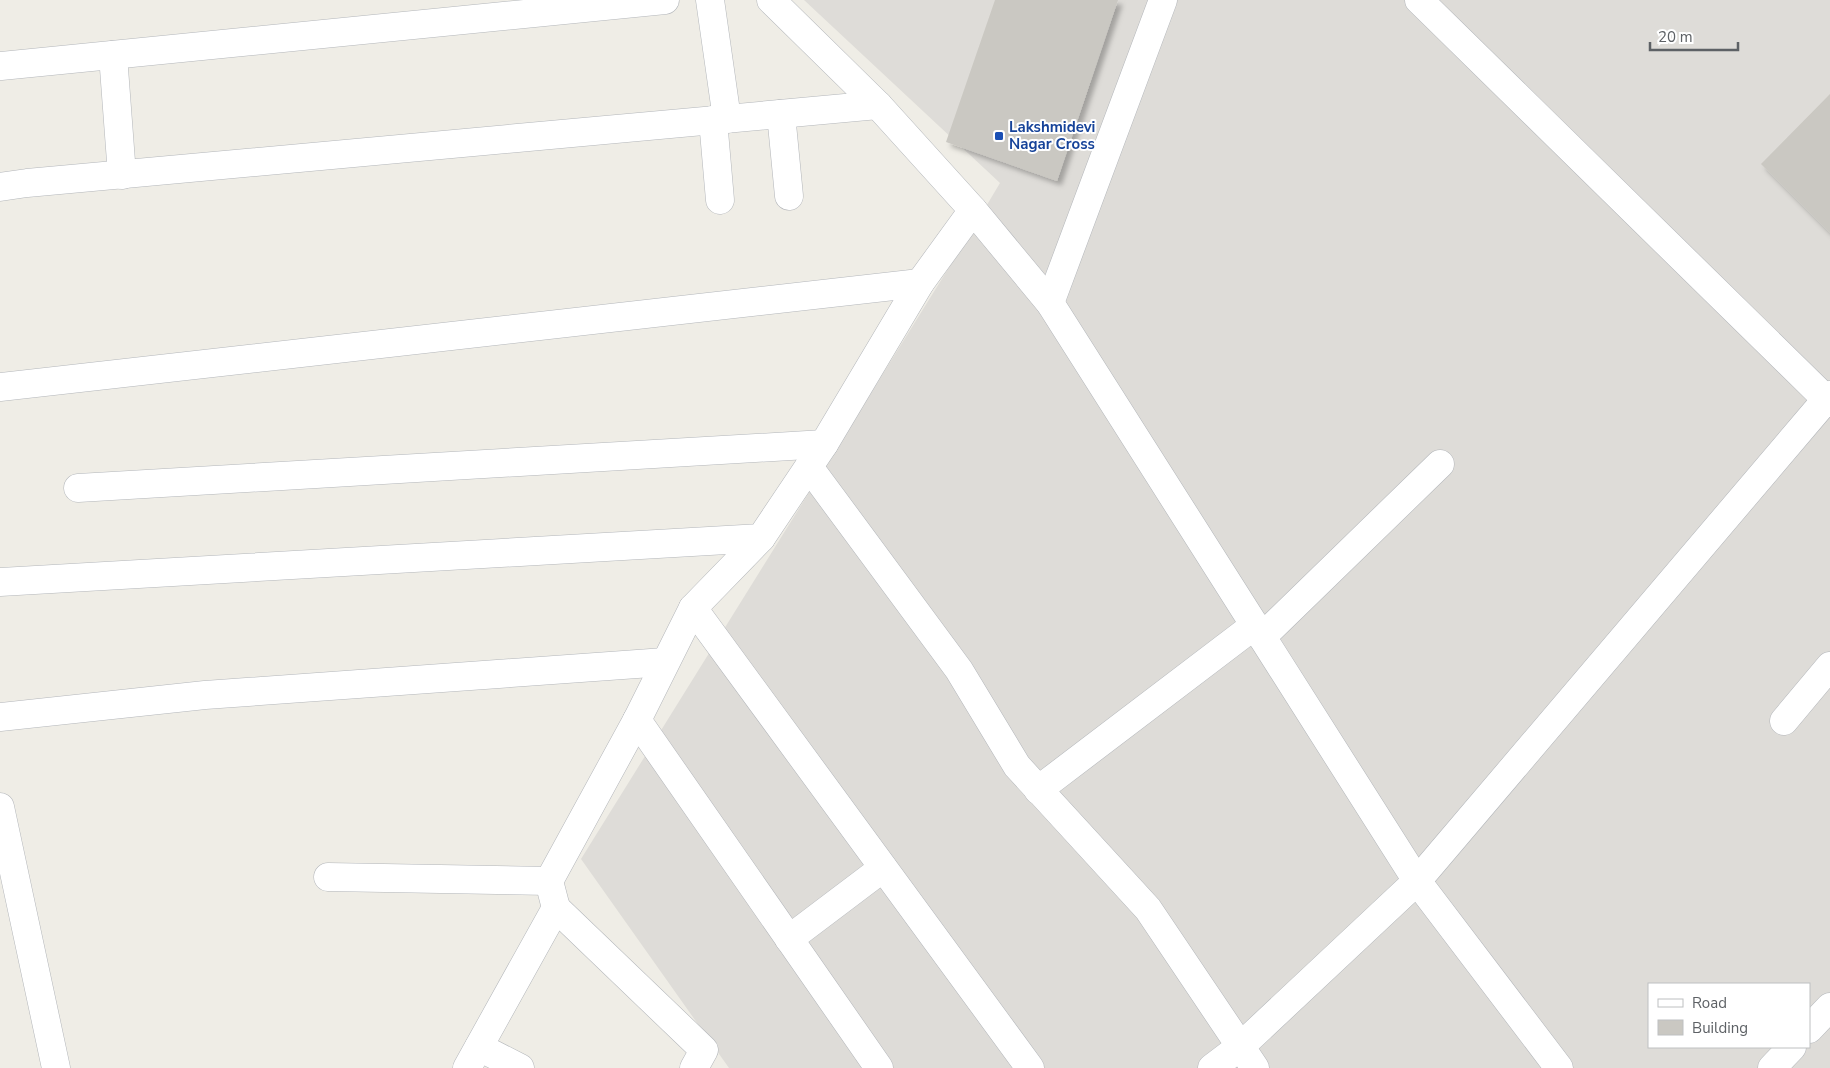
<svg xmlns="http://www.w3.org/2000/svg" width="1830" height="1068" font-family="'Nunito Sans',sans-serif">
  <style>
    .industrial { fill: #dedcd8; fill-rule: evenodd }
    .building { fill: #cac8c2; filter: url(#shadow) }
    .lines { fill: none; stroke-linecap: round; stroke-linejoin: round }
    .minor-casing { stroke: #b3b6ba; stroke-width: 29 }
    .minor { stroke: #fff; stroke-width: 28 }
    .transit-dot { fill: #1a4fb4; stroke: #fff; stroke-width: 2 }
    .labels { text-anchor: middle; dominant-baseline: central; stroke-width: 4; stroke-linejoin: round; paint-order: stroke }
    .transit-label { font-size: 15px; font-weight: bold; fill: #164399; stroke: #fff; text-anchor: start }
  </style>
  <defs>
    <filter id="shadow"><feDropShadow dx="4.5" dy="4.5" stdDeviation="2.5" flood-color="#0004"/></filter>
  </defs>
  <rect width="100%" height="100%" fill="#efede6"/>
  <path class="industrial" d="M804,0H1830V1068H729L581,859L963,245L1000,183ZM1649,984H1809V1047H1649Z"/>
  <g class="building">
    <polygon points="995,0 1118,0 1057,181 946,142"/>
    <polygon points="1830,94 1830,233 1761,164"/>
  </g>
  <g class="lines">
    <g class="minor-casing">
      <g id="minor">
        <polyline points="710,0 727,119"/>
        <polyline points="771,0 878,105 973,210"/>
        <polyline points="1419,0 1830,403"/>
        <polyline points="113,55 122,175"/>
        <polyline points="1,66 665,0"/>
        <polyline points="781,114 789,196"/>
        <polyline points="713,120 720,200"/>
        <polyline points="0,187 27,183 878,105"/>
        <polyline points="1050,303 1163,0"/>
        <polyline points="0,387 920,283"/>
        <polyline points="809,467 959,670 1017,766 1148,909 1255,1068"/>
        <polyline points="78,488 824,444"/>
        <polyline points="0,582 761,538 824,444 920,283 973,210 1050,303 1417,881 1559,1068"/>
        <polyline points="693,608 1030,1068"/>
        <polyline points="1262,637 1440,464"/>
        <polyline points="0,717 205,695 665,662"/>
        <polyline points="637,720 879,1068"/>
        <polyline points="1784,721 1830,666"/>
        <polyline points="1038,790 1255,625"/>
        <polyline points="0,807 56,1068"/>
        <polyline points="328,877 549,881"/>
        <polyline points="556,908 704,1050 694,1068"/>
        <polyline points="789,939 883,868"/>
        <polyline points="1809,1029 1830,1007"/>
        <polyline points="479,1047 520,1068"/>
        <polyline points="467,1068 556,908 549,881 637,720 693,608 761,538"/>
        <polyline points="1212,1068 1241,1046 1417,881 1830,395"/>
        <polyline points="1772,1068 1792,1047"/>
      </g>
    </g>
    <use href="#minor" class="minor"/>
  </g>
  <rect class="transit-dot" x="994" y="131" width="10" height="10" rx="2.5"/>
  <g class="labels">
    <g class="transit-label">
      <text x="1009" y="127">Lakshmidevi<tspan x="1009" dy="17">Nagar Cross</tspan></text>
    </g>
  </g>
  <rect x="1648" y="983" width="162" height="65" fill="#ffffff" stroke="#bec0c1"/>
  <rect x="1658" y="999" width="25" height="8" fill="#ffffff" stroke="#bec0c1"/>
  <text x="1692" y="1008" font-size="15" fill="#5d6165">Road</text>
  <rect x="1658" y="1020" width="25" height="15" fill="#cac8c2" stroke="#bec0c1"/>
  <text x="1692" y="1033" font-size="15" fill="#5d6165">Building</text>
  <path d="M1650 42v8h88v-8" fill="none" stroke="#5d6165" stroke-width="2.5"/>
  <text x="1658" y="42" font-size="15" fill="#5d6165" stroke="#ffffff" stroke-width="4" paint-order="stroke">20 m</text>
</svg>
